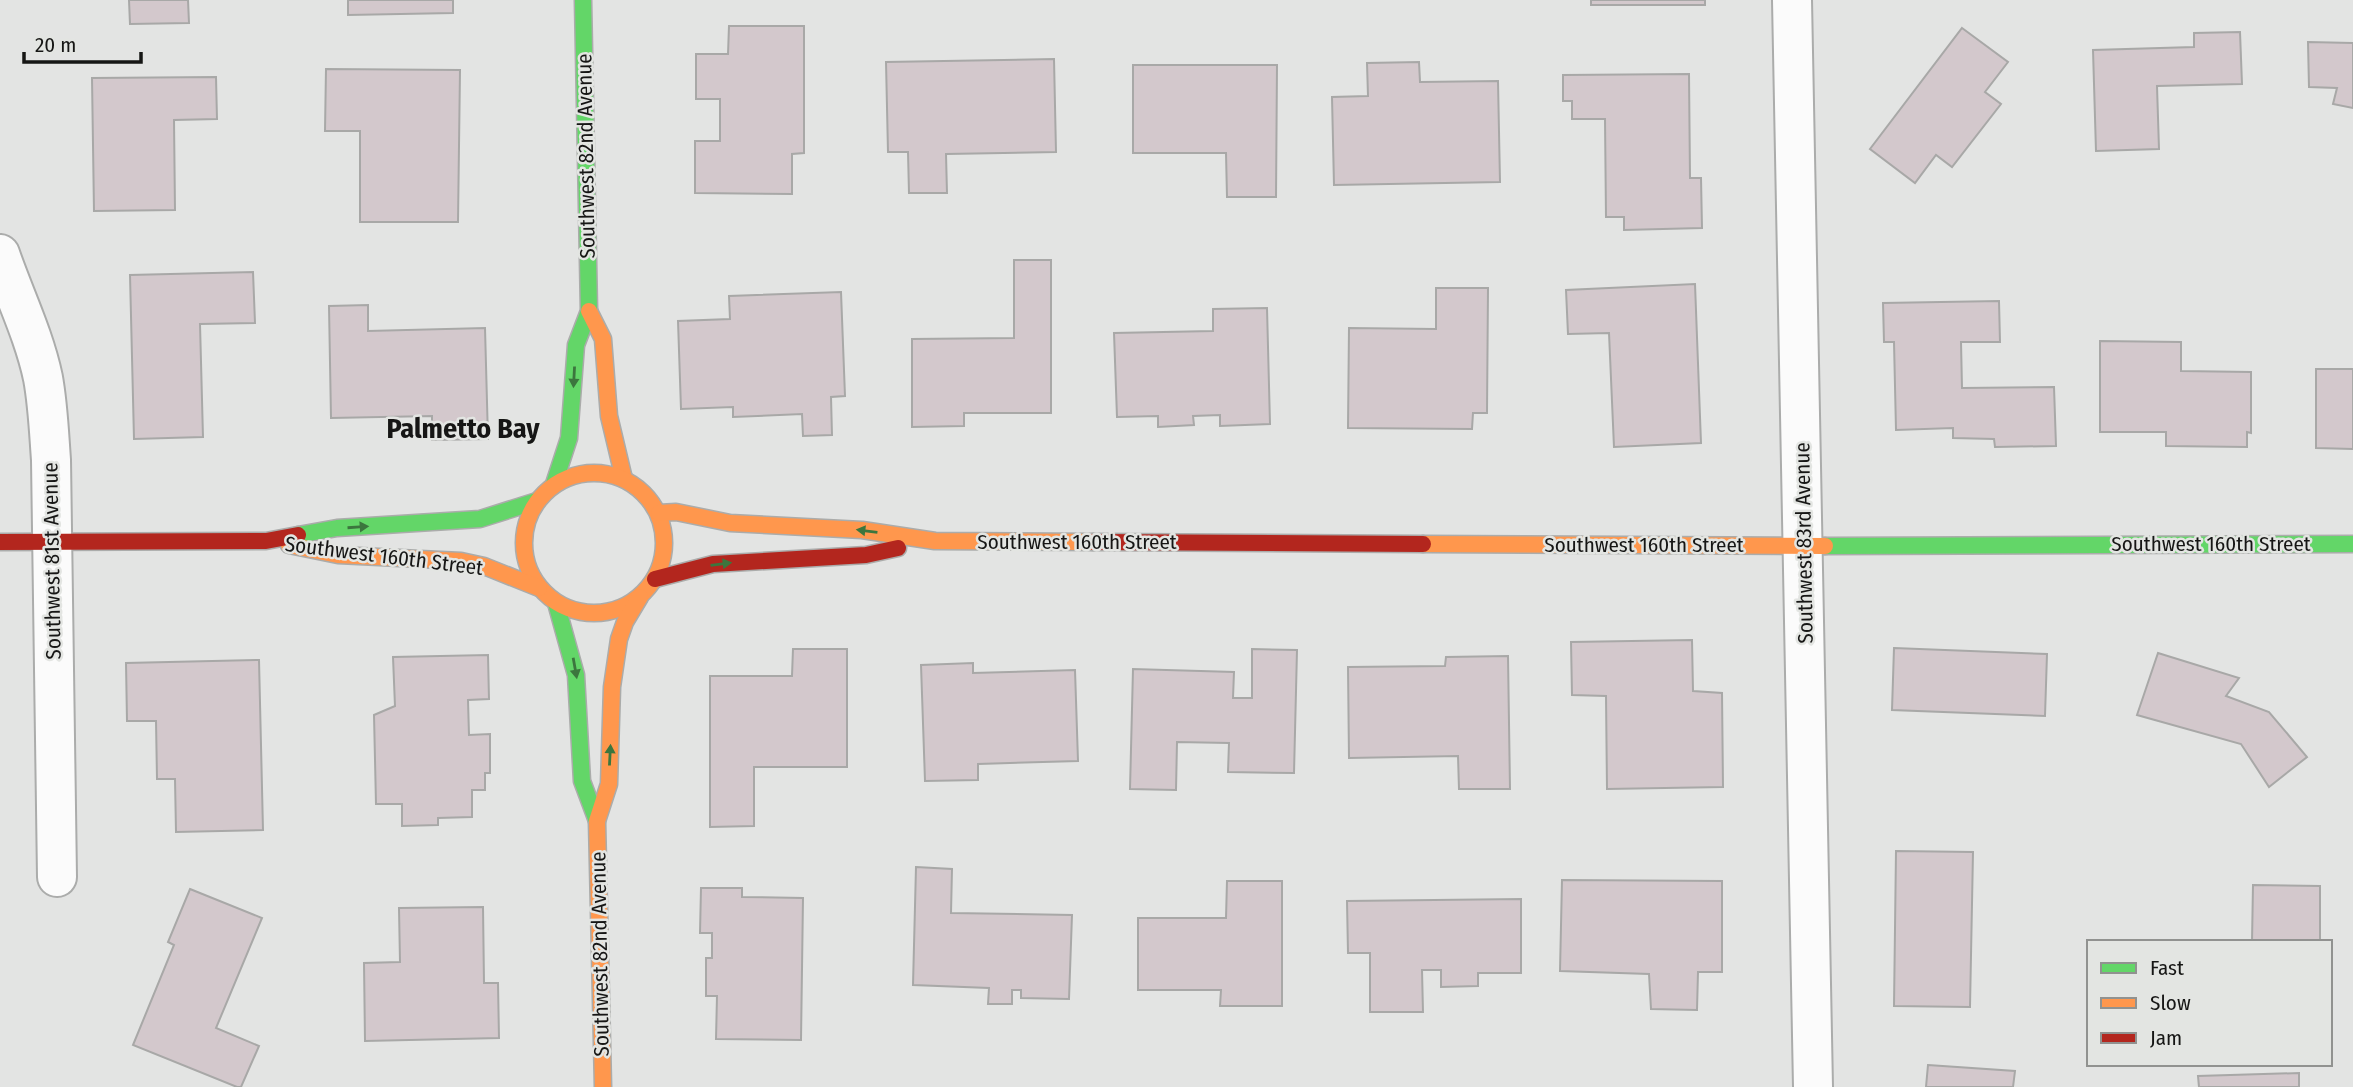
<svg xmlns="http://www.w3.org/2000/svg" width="2353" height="1087" font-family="'Fira Sans Condensed',sans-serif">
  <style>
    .building { fill: #d3c8cc; stroke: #a8a8a7; stroke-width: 2 }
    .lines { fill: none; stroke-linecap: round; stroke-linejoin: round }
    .street-casing { stroke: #abacab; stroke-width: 42 }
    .fast-casing { stroke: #abacab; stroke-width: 19 }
    .slow-casing { stroke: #abacab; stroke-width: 19 }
    .jam-casing { stroke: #abacab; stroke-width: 19 }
    .street { stroke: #fbfbfb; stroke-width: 38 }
    .fast { stroke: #63d668; stroke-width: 16 }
    .slow { stroke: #ff974d; stroke-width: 16 }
    .jam { stroke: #b3261e; stroke-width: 16 }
    .oneway { fill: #3c763e }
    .labels { text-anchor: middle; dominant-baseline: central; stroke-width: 5; stroke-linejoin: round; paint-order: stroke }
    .street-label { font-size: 21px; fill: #161615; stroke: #e3e5e2 }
    .district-label { font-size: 28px; font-weight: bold; fill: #161615; stroke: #e3e5e2 }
  </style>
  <rect width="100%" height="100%" fill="#e3e4e3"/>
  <g class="building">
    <polygon points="129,0 188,0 189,23 130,24"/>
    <polygon points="348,0 453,0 453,13 348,15"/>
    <rect x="1591" y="0" width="114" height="5"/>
    <polygon points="729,26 804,26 804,153 792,154 792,194 695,193 695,141 720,141 720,99 696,99 696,54 728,54"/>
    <polygon points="1962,28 2008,62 1985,92 2001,104 1952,167 1936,155 1915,183 1870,149"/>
    <polygon points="2240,32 2242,84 2157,86 2159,149 2096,151 2093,50 2194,47 2194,33"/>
    <polygon points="2308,42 2353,43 2353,108 2333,104 2337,88 2309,87"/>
    <polygon points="1054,59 1056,152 946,154 947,193 909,193 908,152 888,152 886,62"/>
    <polygon points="1419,62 1420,82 1498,81 1500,182 1334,185 1332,97 1368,96 1367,63"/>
    <polygon points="1133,65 1277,65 1276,197 1227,197 1226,153 1133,153"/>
    <polygon points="326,69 460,70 458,222 360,222 360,131 325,131"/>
    <polygon points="1689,74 1690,178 1701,178 1702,228 1624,230 1624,217 1606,217 1605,119 1572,119 1572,101 1563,101 1563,75"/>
    <polygon points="216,77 217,119 174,120 175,210 94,211 92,78"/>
    <polygon points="1014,260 1051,260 1051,413 964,413 964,426 912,427 912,339 1014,338"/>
    <polygon points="253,272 255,323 200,324 203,437 134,439 130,275"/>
    <polygon points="1695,284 1701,443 1614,447 1609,333 1568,334 1566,290"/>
    <polygon points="1436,288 1488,288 1487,413 1473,413 1472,429 1348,428 1349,328 1436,329"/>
    <polygon points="841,292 845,396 831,397 832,435 803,436 802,414 733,417 733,407 681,409 678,321 730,319 729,296"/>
    <polygon points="1999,301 2000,342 1961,342 1962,388 2054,387 2056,446 1995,447 1994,439 1953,438 1953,428 1896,430 1894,342 1884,342 1883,303"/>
    <polygon points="368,305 368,331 485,328 488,439 432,440 432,416 331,418 329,306"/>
    <polygon points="1267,308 1270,424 1220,426 1220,415 1193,416 1194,425 1158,427 1158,416 1117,417 1114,333 1213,331 1213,309"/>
    <polygon points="2100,341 2181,342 2181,371 2251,372 2251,433 2247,432 2247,447 2166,446 2166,432 2100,432"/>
    <polygon points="2316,369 2353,369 2353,449 2316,448"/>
    <polygon points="1692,640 1693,691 1722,693 1723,787 1607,789 1606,696 1572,695 1571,642"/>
    <polygon points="1894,648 2047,654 2045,716 1892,710"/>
    <polygon points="793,649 847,649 847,767 754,767 754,826 710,827 710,676 792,676"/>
    <polygon points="1252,649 1297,650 1294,773 1228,772 1229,743 1177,742 1176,790 1130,789 1133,669 1234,672 1233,698 1252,698"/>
    <polygon points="2158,653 2239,678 2226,696 2269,712 2307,757 2269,787 2241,744 2137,715"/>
    <polygon points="488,655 489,699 468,700 469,735 490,734 490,773 485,773 485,790 472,790 472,817 438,818 438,825 402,826 402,804 376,804 374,715 395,706 393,657"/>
    <polygon points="1508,656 1510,789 1459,789 1458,756 1349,758 1348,667 1445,666 1446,657"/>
    <polygon points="259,660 263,830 176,832 175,779 157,779 156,721 127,721 126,663"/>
    <polygon points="973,663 973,673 1075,670 1078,761 978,764 978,780 925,781 921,665"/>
    <polygon points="1896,851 1973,852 1970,1007 1894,1006"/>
    <polygon points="916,867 952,869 951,913 1072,915 1069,999 1021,998 1021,990 1012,990 1012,1004 988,1004 989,988 913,985"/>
    <polygon points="1562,880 1722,881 1722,972 1698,972 1697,1010 1651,1009 1649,974 1560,971"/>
    <polygon points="1227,881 1282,881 1282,1006 1220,1006 1221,990 1138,990 1138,918 1226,918"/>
    <polygon points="2253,885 2320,886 2320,942 2252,942"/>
    <polygon points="701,888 742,888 742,897 803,898 801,1040 716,1039 717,996 706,996 706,958 712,958 712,933 700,933"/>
    <polygon points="190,889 262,918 216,1028 259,1046 241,1087 237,1087 133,1045 174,945 168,942"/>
    <polygon points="1521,899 1521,973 1478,973 1478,986 1441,987 1441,970 1422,970 1423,1012 1370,1012 1370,953 1348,953 1347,901"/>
    <polygon points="483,907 484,983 498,983 499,1038 365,1041 364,963 400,962 399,908"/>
    <polygon points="1928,1065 2015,1071 2013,1087 1926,1087"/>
    <polygon points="2299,1073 2299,1087 2199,1087 2198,1076"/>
  </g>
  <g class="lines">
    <g class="street-casing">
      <g id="street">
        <polyline points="1792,0 1813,1087"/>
        <path d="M0,254C14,295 34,335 43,378C48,405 49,433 51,460L57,877"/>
      </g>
    </g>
    <g class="fast-casing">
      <g id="fast">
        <polyline points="554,484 569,438 576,345 589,311 583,0"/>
        <polyline points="298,535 337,528 480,519 537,501"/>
        <polyline points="1825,546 2353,544"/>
        <polyline points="556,603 576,675 582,781 597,821"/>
      </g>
    </g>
    <g class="slow-casing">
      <g id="slow">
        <polyline points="589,311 603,339 609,416 624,479"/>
        <circle cx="594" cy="543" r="70"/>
        <polyline points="659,513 676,512 730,523 862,530 935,541 1093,542"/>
        <polyline points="1423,544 1825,546"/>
        <polyline points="289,545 338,555 461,561 484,566 539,588"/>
        <polyline points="603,1087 597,821 609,784 612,687 619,639 625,622 640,597"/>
      </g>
    </g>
    <g class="jam-casing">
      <g id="jam">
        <polyline points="0,542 266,541 298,535"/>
        <polyline points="1093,542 1423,544"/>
        <polyline points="655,579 713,564 866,555 898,548"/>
      </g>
    </g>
    <use href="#street" class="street"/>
    <use href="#fast" class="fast"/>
    <use href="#slow" class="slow"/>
    <use href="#jam" class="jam"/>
  </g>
  <defs><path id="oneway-solid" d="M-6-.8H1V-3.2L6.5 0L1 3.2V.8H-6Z" transform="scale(1.75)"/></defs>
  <g class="oneway">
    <use href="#oneway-solid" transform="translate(574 377) rotate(93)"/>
    <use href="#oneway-solid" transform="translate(358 527) rotate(-4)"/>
    <use href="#oneway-solid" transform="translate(867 531) rotate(-173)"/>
    <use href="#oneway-solid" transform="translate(721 564) rotate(-7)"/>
    <use href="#oneway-solid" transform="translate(575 668) rotate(80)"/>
    <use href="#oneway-solid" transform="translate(610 755) rotate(-87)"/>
  </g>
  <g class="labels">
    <g class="street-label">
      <text transform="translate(586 156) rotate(-91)">Southwest 82nd Avenue</text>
      <text x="1077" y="542">Southwest 160th Street</text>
      <text transform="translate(1804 543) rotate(-91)">Southwest 83rd Avenue</text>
      <text x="2211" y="544">Southwest 160th Street</text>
      <text x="1644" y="545">Southwest 160th Street</text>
      <text transform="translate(384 556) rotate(7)">Southwest 160th Street</text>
      <text transform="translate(52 561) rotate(-91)">Southwest 81st Avenue</text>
      <text transform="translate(600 954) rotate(-91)">Southwest 82nd Avenue</text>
    </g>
    <g class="district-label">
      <text x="463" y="428">Palmetto Bay</text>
    </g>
  </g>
  <rect x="2087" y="940" width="245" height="126" fill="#e3e5e2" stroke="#919290" stroke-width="2"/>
  <rect x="2101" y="963" width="35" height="10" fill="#63d668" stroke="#919290" stroke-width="2"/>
  <text x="2150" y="975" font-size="21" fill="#161615">Fast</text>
  <rect x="2101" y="998" width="35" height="10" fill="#ff974d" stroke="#919290" stroke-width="2"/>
  <text x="2150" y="1010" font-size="21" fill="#161615">Slow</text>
  <rect x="2101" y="1033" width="35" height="10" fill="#b3261e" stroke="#919290" stroke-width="2"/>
  <text x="2150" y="1045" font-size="21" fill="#161615">Jam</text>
  <path d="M24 52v10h117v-10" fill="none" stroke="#161615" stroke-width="3.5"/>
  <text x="35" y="52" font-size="21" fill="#161615" stroke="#e3e5e2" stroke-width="5" paint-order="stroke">20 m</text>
</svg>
